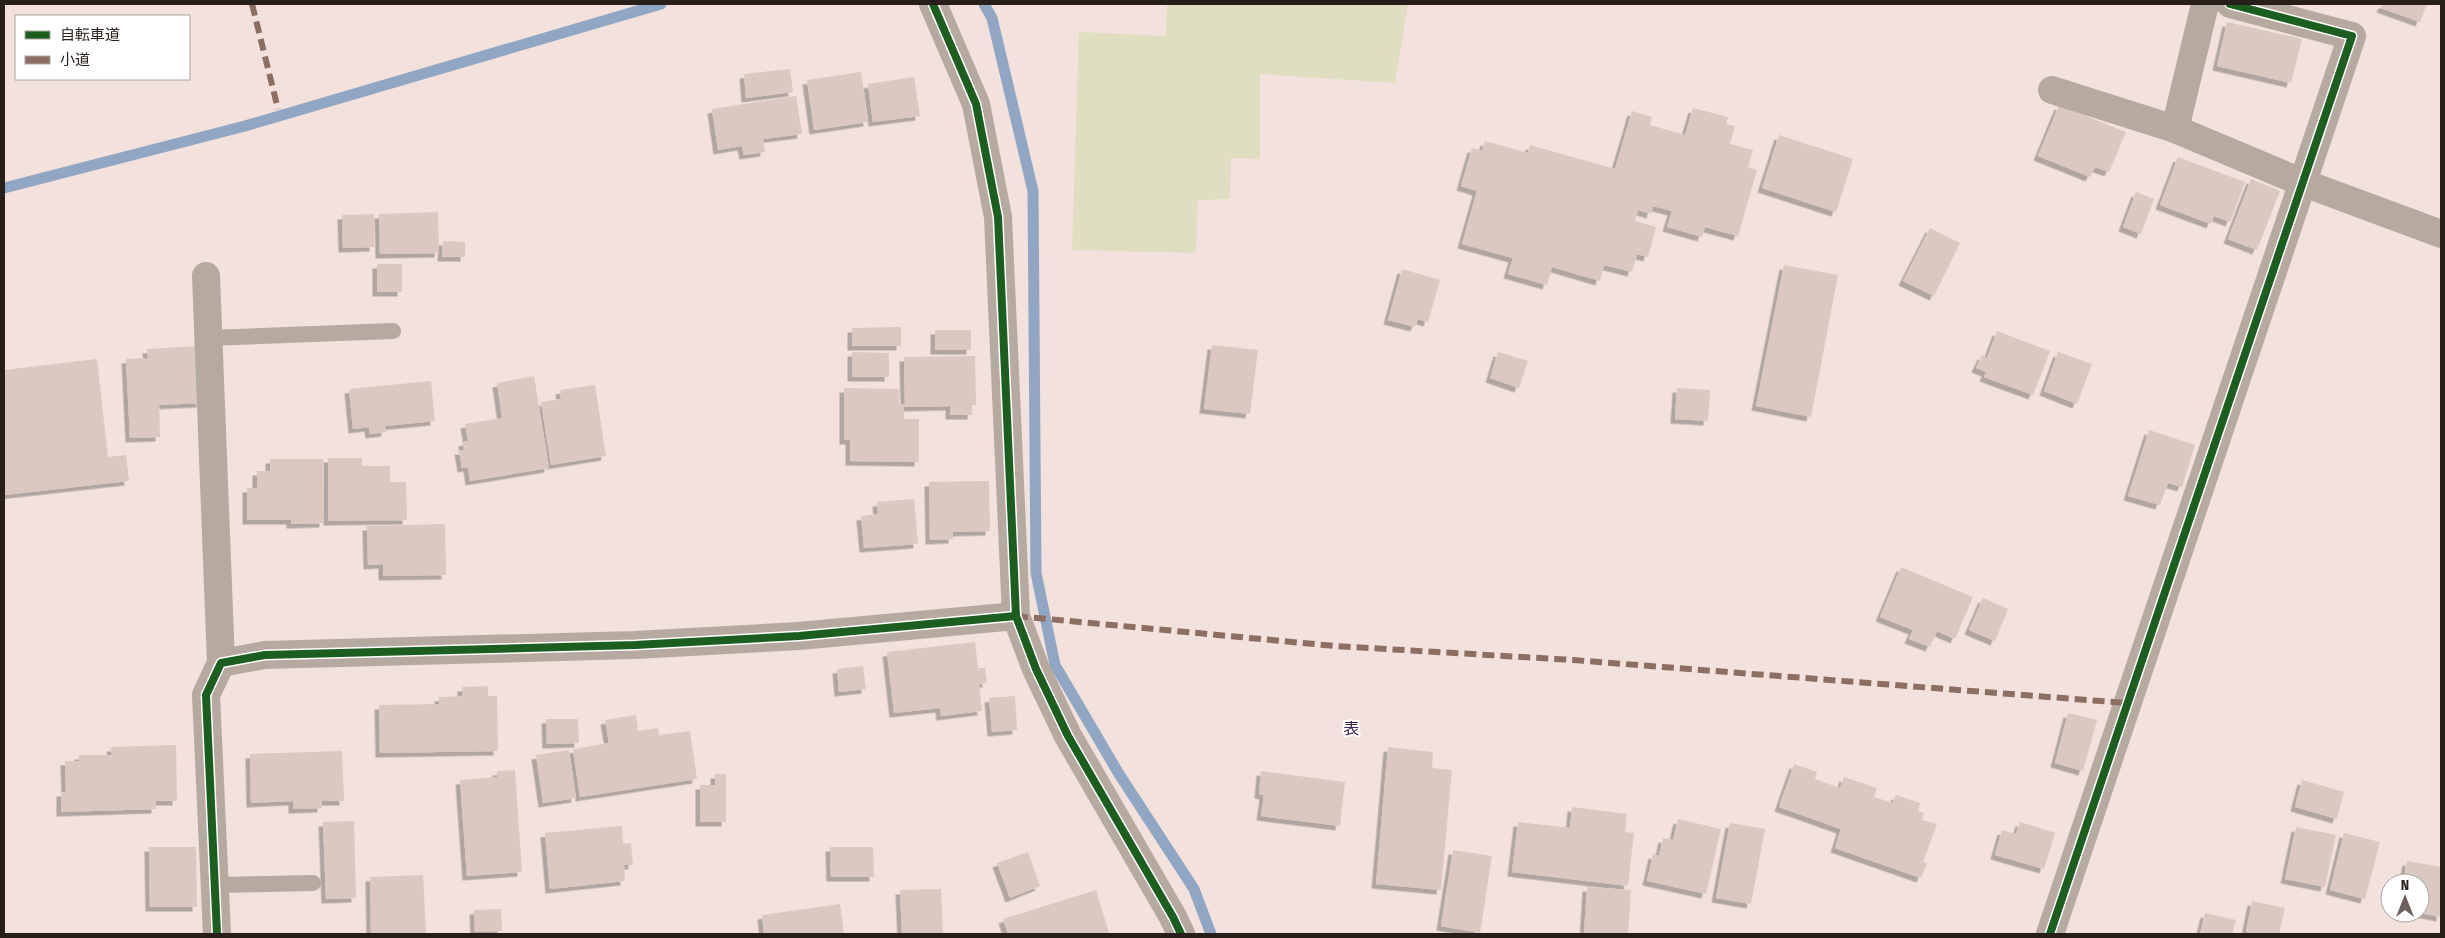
<svg xmlns="http://www.w3.org/2000/svg" width="2445" height="938" font-family="'Fira Sans Condensed','Noto Sans JP',sans-serif">
  <style>
    .green { fill: #e0dec0 }
    .lines { fill: none; stroke-linecap: round; stroke-linejoin: round }
    .stream { stroke: #90a6c2; stroke-width: 11 }
    .building { fill: #dbc8c1; filter: url(#shadow) }
    .service { stroke: #b6a9a0; stroke-width: 16 }
    .minor { stroke: #b6a9a0; stroke-width: 28 }
    .quiet { stroke: #8d6e63; stroke-width: 6; stroke-dasharray: 12 6; stroke-linecap: butt }
    .cycleway-casing { stroke: #fff; stroke-width: 11 }
    .cycleway { stroke: #1b5e20; stroke-width: 8 }
    .labels { text-anchor: middle; dominant-baseline: central; stroke-width: 4; stroke-linejoin: round; paint-order: stroke }
    .quarter-label { font-size: 16px; fill: #3f245d; stroke: #fff }
  </style>
  <defs>
    <filter id="shadow"><feDropShadow dx="-4.5" dy="4.5" stdDeviation="0" flood-color="#0004"/></filter>
  </defs>
  <rect width="100%" height="100%" fill="#f2e1dc"/>
  <polygon class="green" points="1167,4 1408,4 1395,83 1260,74 1260,159 1231,158 1230,199 1198,200 1196,253 1072,250 1079,32 1166,36"/>
  <g class="lines">
    <g class="stream">
      <polyline points="984,4 992,18 1033,191 1036,573 1055,665 1119,774 1194,889 1211,934"/>
      <polyline points="4,188 245,126 661,4"/>
    </g>
  </g>
  <g class="building">
    <polygon points="2383,4 2427,4 2420,22 2381,8"/>
    <polygon points="2227,22 2302,39 2291,83 2217,66"/>
    <polygon points="790,69 793,92 746,98 744,74"/>
    <polygon points="861,72 868,122 814,130 807,80"/>
    <polygon points="914,77 920,116 873,122 868,84"/>
    <polygon points="796,96 802,134 763,139 765,152 744,155 742,146 718,150 712,109"/>
    <polygon points="2059,105 2126,132 2109,172 2095,167 2090,177 2038,156"/>
    <polygon points="1693,108 1728,117 1726,124 1735,126 1730,144 1753,150 1748,167 1757,170 1738,236 1705,227 1702,237 1667,227 1672,211 1653,206 1651,214 1638,210 1635,221 1656,227 1648,257 1637,254 1632,272 1604,265 1600,281 1552,267 1547,285 1508,274 1513,258 1462,244 1477,191 1461,186 1472,148 1482,151 1485,141 1528,153 1530,145 1615,169 1632,111 1652,117 1650,125 1685,135"/>
    <polygon points="1779,135 1853,159 1836,212 1762,188"/>
    <polygon points="2178,157 2245,182 2230,222 2214,216 2211,224 2160,205"/>
    <polygon points="2251,179 2280,191 2257,250 2228,239"/>
    <polygon points="2136,192 2154,199 2141,234 2123,227"/>
    <polygon points="438,212 439,253 380,254 379,214"/>
    <polygon points="374,214 374,247 343,248 342,215"/>
    <polygon points="1930,228 1960,243 1934,296 1903,281"/>
    <polygon points="443,241 465,242 465,257 442,257"/>
    <rect x="377" y="264" width="25" height="28"/>
    <polygon points="1784,265 1838,275 1811,417 1756,406"/>
    <polygon points="1402,269 1440,280 1428,322 1418,319 1415,327 1388,320"/>
    <polygon points="901,327 901,346 852,346 852,328"/>
    <rect x="935" y="330" width="36" height="20"/>
    <polygon points="1997,331 2050,351 2033,395 1984,377 1986,372 1976,368 1982,355 1987,358"/>
    <polygon points="1212,345 1258,350 1250,414 1204,409"/>
    <polygon points="198,346 201,403 159,405 160,437 130,438 126,359 148,358 147,349"/>
    <polygon points="852,352 889,353 889,377 852,377"/>
    <polygon points="1498,352 1528,361 1519,388 1490,378"/>
    <polygon points="2058,352 2092,364 2077,404 2044,391"/>
    <polygon points="975,356 976,405 972,405 972,415 950,415 950,406 904,407 904,419 919,419 919,462 850,461 850,440 844,440 844,388 899,389 899,404 905,404 904,357"/>
    <polygon points="97,359 108,457 126,455 129,481 4,495 4,370"/>
    <polygon points="534,376 549,468 470,481 468,467 462,468 459,450 464,450 463,442 468,441 465,424 502,418 497,383"/>
    <polygon points="431,381 435,421 385,426 386,432 370,434 369,427 353,429 349,389"/>
    <polygon points="595,385 606,456 551,465 541,402 561,399 560,390"/>
    <polygon points="1677,388 1710,390 1708,421 1675,419"/>
    <polygon points="2149,430 2195,445 2182,487 2168,483 2160,505 2128,496"/>
    <polygon points="328,458 362,458 362,466 390,466 390,482 406,482 407,520 328,521"/>
    <polygon points="270,459 323,459 324,523 291,524 291,520 247,520 247,488 257,488 257,471 270,471"/>
    <polygon points="989,481 990,531 953,532 953,539 930,540 929,482"/>
    <polygon points="914,499 918,544 864,548 861,516 878,514 877,502"/>
    <polygon points="445,524 446,575 383,576 383,564 368,565 367,526"/>
    <polygon points="1901,567 1973,597 1955,639 1937,631 1930,647 1909,639 1913,630 1880,617"/>
    <polygon points="1983,598 2008,609 1995,641 1969,630"/>
    <polygon points="975,642 978,668 985,668 987,683 979,684 982,711 941,716 940,708 894,713 887,652"/>
    <polygon points="863,666 866,689 839,692 837,669"/>
    <polygon points="488,686 488,696 497,696 498,751 380,753 379,705 439,704 439,697 462,696 462,687"/>
    <polygon points="1015,696 1017,730 992,732 989,698"/>
    <polygon points="2068,713 2097,720 2083,771 2055,763"/>
    <polygon points="636,715 638,731 658,728 659,735 690,731 697,779 580,797 573,749 609,743 605,720"/>
    <polygon points="546,719 578,719 579,743 547,744"/>
    <polygon points="176,745 177,801 156,801 156,809 61,812 61,792 66,792 65,761 79,761 79,755 112,755 111,747"/>
    <polygon points="1388,747 1433,752 1432,768 1452,770 1441,890 1376,884"/>
    <polygon points="569,750 576,798 543,803 536,755"/>
    <polygon points="342,751 344,801 322,801 322,808 293,809 293,801 251,803 250,754"/>
    <polygon points="1794,764 1817,772 1815,779 1840,788 1844,777 1877,788 1874,797 1893,803 1896,795 1920,803 1918,811 1924,813 1922,820 1937,824 1923,862 1927,863 1921,878 1835,848 1841,829 1779,807"/>
    <polygon points="515,770 522,872 467,876 460,780 497,777 497,771"/>
    <polygon points="1261,771 1345,782 1340,826 1261,816 1264,795 1259,794"/>
    <polygon points="715,774 726,774 726,822 700,822 700,785 715,785"/>
    <polygon points="2302,780 2344,792 2337,819 2295,807"/>
    <polygon points="1572,807 1627,814 1625,832 1634,833 1628,886 1512,872 1518,822 1570,828"/>
    <polygon points="1678,819 1721,829 1706,894 1647,881 1653,854 1659,856 1663,838 1673,840"/>
    <polygon points="354,821 356,898 326,899 323,822"/>
    <polygon points="2020,822 2055,833 2044,869 1995,855 2002,830 2016,834"/>
    <polygon points="1730,823 1765,829 1751,904 1716,898"/>
    <polygon points="622,826 623,844 631,843 633,865 624,865 625,881 550,889 545,833"/>
    <polygon points="2296,827 2336,835 2325,887 2285,879"/>
    <polygon points="2344,833 2380,842 2365,899 2330,890"/>
    <polygon points="149,847 196,847 197,907 150,907"/>
    <polygon points="830,847 873,847 874,877 831,877"/>
    <polygon points="1453,850 1492,856 1480,933 1441,926"/>
    <polygon points="1028,852 1040,886 1010,898 997,863"/>
    <polygon points="2407,861 2441,867 2441,917 2420,913 2420,883 2403,883"/>
    <polygon points="423,875 426,934 371,934 370,877"/>
    <polygon points="1587,887 1631,890 1628,934 1584,934"/>
    <polygon points="941,889 943,934 902,934 900,890"/>
    <polygon points="1096,890 1109,933 1008,934 1003,919"/>
    <polygon points="2252,901 2285,908 2279,934 2246,932"/>
    <polygon points="840,904 844,934 764,934 762,915"/>
    <polygon points="501,909 502,931 475,932 474,910"/>
    <polygon points="2205,913 2236,920 2232,934 2200,934"/>
  </g>
  <g class="lines">
    <g class="service">
      <polyline points="208,338 393,331"/>
      <polyline points="216,885 313,883"/>
    </g>
    <g class="minor">
      <polyline points="933,4 976,104 998,217 1016,616 1036,669 1068,736 1173,917 1181,934"/>
      <polyline points="2052,90 2175,129 2301,182 2441,234"/>
      <polyline points="2175,129 2205,4"/>
      <polyline points="206,276 221,663"/>
      <polyline points="217,934 206,695 221,663 265,655 635,645 799,636 1016,616"/>
      <polyline points="2050,934 2352,36 2230,4"/>
    </g>
    <g class="quiet">
      <polyline points="252,4 278,109"/>
      <polyline points="1016,616 1335,646 1573,660 2126,703"/>
    </g>
    <g class="cycleway-casing">
      <g id="cycleway">
        <polyline points="933,4 976,104 998,217 1016,616 1036,669 1068,736 1173,917 1181,934"/>
        <polyline points="217,934 206,695 221,663 265,655 635,645 799,636 1016,616"/>
        <polyline points="2050,934 2352,36 2230,4"/>
      </g>
    </g>
    <use href="#cycleway" class="cycleway"/>
  </g>
  <g class="labels">
    <g class="quarter-label">
      <text x="1351" y="728">表</text>
    </g>
  </g>
  <rect width="2445" height="938" fill="none" stroke="#281e1a" stroke-width="10"/>
  <rect x="15" y="15" width="175" height="65" fill="#ffffff" stroke="#a9a5a3"/>
  <rect x="25" y="31" width="25" height="8" fill="#1b5e20" stroke="#a9a5a3"/>
  <text x="60" y="40" font-size="15" fill="#281e1a">自転車道</text>
  <rect x="25" y="56" width="25" height="8" fill="#8d6e63" stroke="#a9a5a3"/>
  <text x="60" y="65" font-size="15" fill="#281e1a">小道</text>
  <g transform="translate(2405 898)"><circle r="24" fill="#ffffff" stroke="#a9a5a3"/>
  <path d="M0-4L9 19L0 12L-9 19Z" fill="#6f625e"/>
  <text y="-8" font-size="14" font-weight="bold" text-anchor="middle" fill="#281e1a">N</text>
  </g>
</svg>
